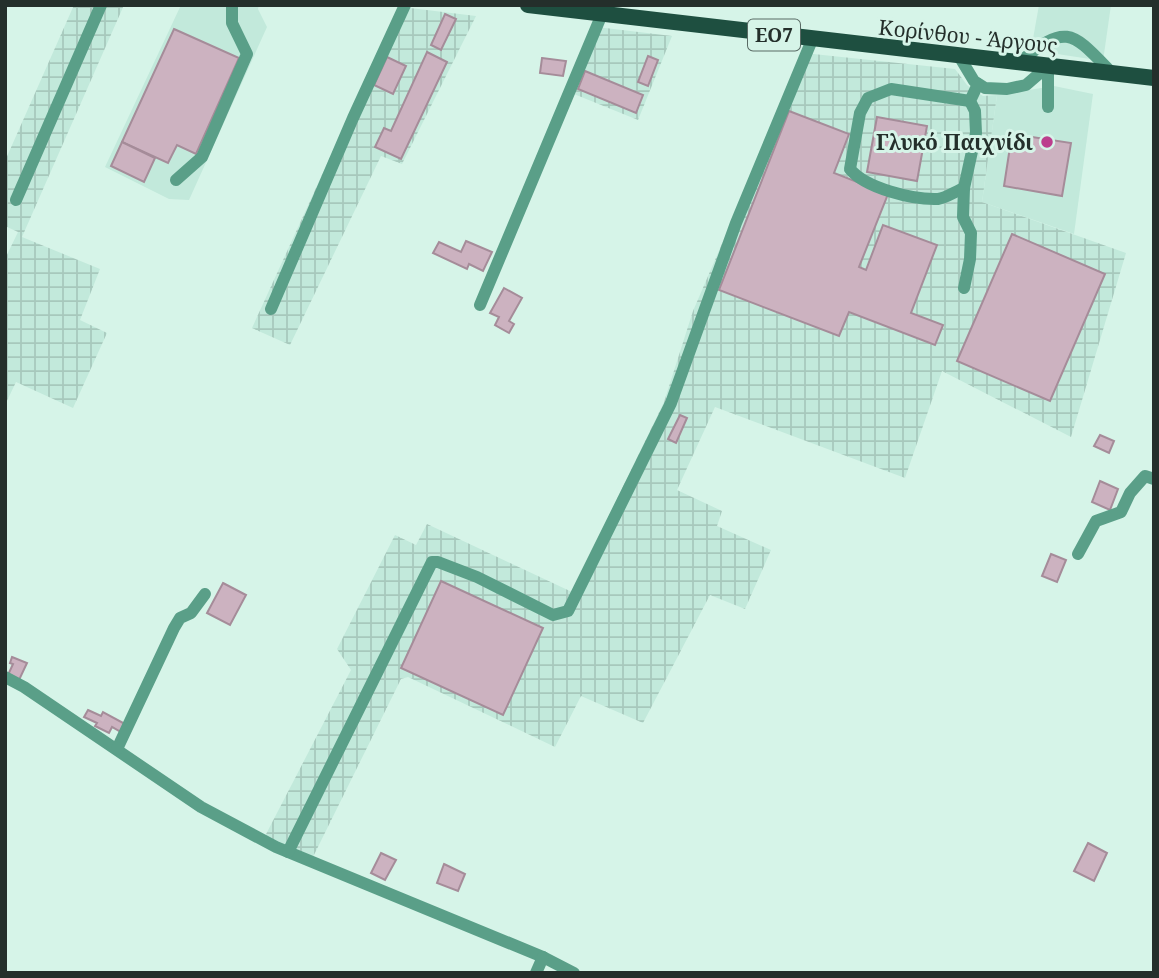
<svg xmlns="http://www.w3.org/2000/svg" width="1159" height="978" font-family="'Noto Serif',serif">
  <style>
    .built { fill: #c2e9db }
    .industrial { fill: url(#industrial-grid) }
    .building { fill: #ccb2c0; stroke: #a58c99; stroke-width: 2 }
    .lines { fill: none; stroke-linecap: round; stroke-linejoin: round }
    .minor { stroke: #5a9f88; stroke-width: 12 }
    .major { stroke: #1e4f40; stroke-width: 16 }
    .poi-dot { fill: #bc3e8d; stroke: #d6f4e8; stroke-width: 2.5 }
    .labels { text-anchor: middle; dominant-baseline: central; stroke-width: 6; stroke-linejoin: round; paint-order: stroke }
    .shield { fill: #d6f4e8; stroke: #596a64; stroke-width: 2 }
    .shield-label { font-size: 19px; font-weight: bold; fill: #242f2b }
    .street-label { font-size: 21px; fill: #242f2b; stroke: #d6f4e8 }
    .poi-label { font-size: 21px; font-weight: bold; fill: #242f2b; stroke: #d6f4e8; text-anchor: end }
  </style>
  <defs>
    <pattern id="industrial-grid" width="8" height="8" patternUnits="userSpaceOnUse" patternTransform="scale(1.75)"><rect width="8" height="8" fill="#c2e9db"/><path d="M0 4h8M4 0v8" fill="none" stroke="#a7c8bc"/></pattern>
  </defs>
  <rect width="100%" height="100%" fill="#d6f4e8"/>
  <g class="built">
    <polygon points="181,5 259,5 258,9 267,27 189,200 169,199 105,167"/>
    <polygon points="1039,5 1111,5 1103,61 1031,50"/>
    <polygon points="1054,86 1093,94 1074,234 982,202 997,95"/>
  </g>
  <g class="industrial">
    <polygon points="74,5 124,5 22,237 100,269 80,320 107,333 73,408 16,382 5,405 5,259 18,232 5,226 5,161"/>
    <polygon points="402,7 476,16 402,164 381,156 290,345 252,328 347,120"/>
    <polygon points="597,27 672,36 638,120 569,92"/>
    <polygon points="804,53 955,69 967,85 983,96 997,95 982,202 1126,253 1071,437 942,371 905,478 715,407 677,490 722,511 717,526 771,550 745,609 710,595 643,723 581,696 555,747 408,677 401,679 311,861 263,840 351,670 337,649 395,535 416,545 427,524 572,592 664,402 693,311"/>
  </g>
  <g class="building">
    <polygon points="445,14 456,19 441,50 431,45"/>
    <polygon points="174,29 239,58 196,154 177,145 168,163 122,142"/>
    <polygon points="427,52 447,62 401,159 375,147 384,128 391,131"/>
    <polygon points="648,56 658,60 648,86 638,82"/>
    <polygon points="387,57 406,66 393,94 374,85"/>
    <polygon points="542,58 566,61 563,76 540,73"/>
    <polygon points="585,71 643,95 636,113 578,89"/>
    <polygon points="789,111 849,134 834,173 888,194 859,267 866,270 883,225 937,245 911,313 943,325 935,345 849,312 839,336 719,290"/>
    <polygon points="877,117 927,126 917,181 867,172"/>
    <polygon points="1012,134 1071,143 1062,196 1004,186"/>
    <polygon points="122,142 155,158 144,182 111,166"/>
    <polygon points="1012,234 1105,274 1050,401 957,361"/>
    <polygon points="466,241 492,252 483,271 469,264 467,269 433,253 439,242 461,252"/>
    <polygon points="504,288 522,298 509,321 514,324 509,333 495,325 499,317 490,313"/>
    <polygon points="680,415 687,418 676,443 668,439"/>
    <polygon points="1100,435 1114,441 1109,453 1094,446"/>
    <polygon points="1100,481 1118,489 1110,510 1092,502"/>
    <polygon points="1051,554 1066,560 1057,582 1042,576"/>
    <polygon points="441,581 543,628 503,715 401,668"/>
    <polygon points="223,583 246,595 230,625 207,613"/>
    <polygon points="12,657 27,663 19,680 8,675 13,664 10,663"/>
    <polygon points="88,710 101,716 103,712 125,724 121,732 112,727 109,733 95,726 97,723 84,717"/>
    <polygon points="1088,843 1107,853 1094,881 1074,871"/>
    <polygon points="381,853 396,860 385,880 371,873"/>
    <polygon points="444,864 465,874 458,891 437,883"/>
  </g>
  <g class="lines">
    <g class="minor">
      <polyline points="959,56 974,81 985,88 1007,89 1026,85 1048,66"/>
      <path d="M1020,62C1067,22 1072,32 1112,73"/>
      <polyline points="1048,66 1048,107"/>
      <polyline points="176,180 202,157 247,54 232,23 232,5"/>
      <path d="M964,188C956,191 946,198 938,199C913,200 865,188 850,169L860,113L868,98L891,89L970,101"/>
      <polyline points="16,200 101,5"/>
      <polyline points="964,288 970,259 971,233 963,217 964,188 976,133 975,111 970,101 978,84"/>
      <polyline points="480,305 602,14"/>
      <polyline points="271,309 353,118 405,5"/>
      <polyline points="1078,554 1096,521 1121,512 1130,493 1145,476 1154,479"/>
      <polyline points="5,677 24,687 201,807 276,847 543,957 574,973"/>
      <polyline points="117,749 174,628 180,618 191,613 205,594"/>
      <polyline points="288,852 432,562 438,562 477,577 553,615 568,611 671,403 736,223 812,40"/>
      <polyline points="536,973 543,957"/>
    </g>
    <polyline class="major" points="528,5 1154,78"/>
  </g>
  <circle class="poi-dot" cx="1047" cy="142" r="7"/>
  <g class="labels">
    <rect class="shield" x="748" y="19.5" width="52" height="31" rx="5"/>
    <g class="shield-label">
      <text x="774" y="35">ΕΟ7</text>
    </g>
    <g class="street-label">
      <text transform="translate(968 36) rotate(6)">Κορίνθου - Άργους</text>
    </g>
    <g class="poi-label">
      <text x="1033" y="142">Γλυκό Παιχνίδι</text>
    </g>
  </g>
  <rect width="1159" height="978" fill="none" stroke="#242f2b" stroke-width="14"/>
</svg>
